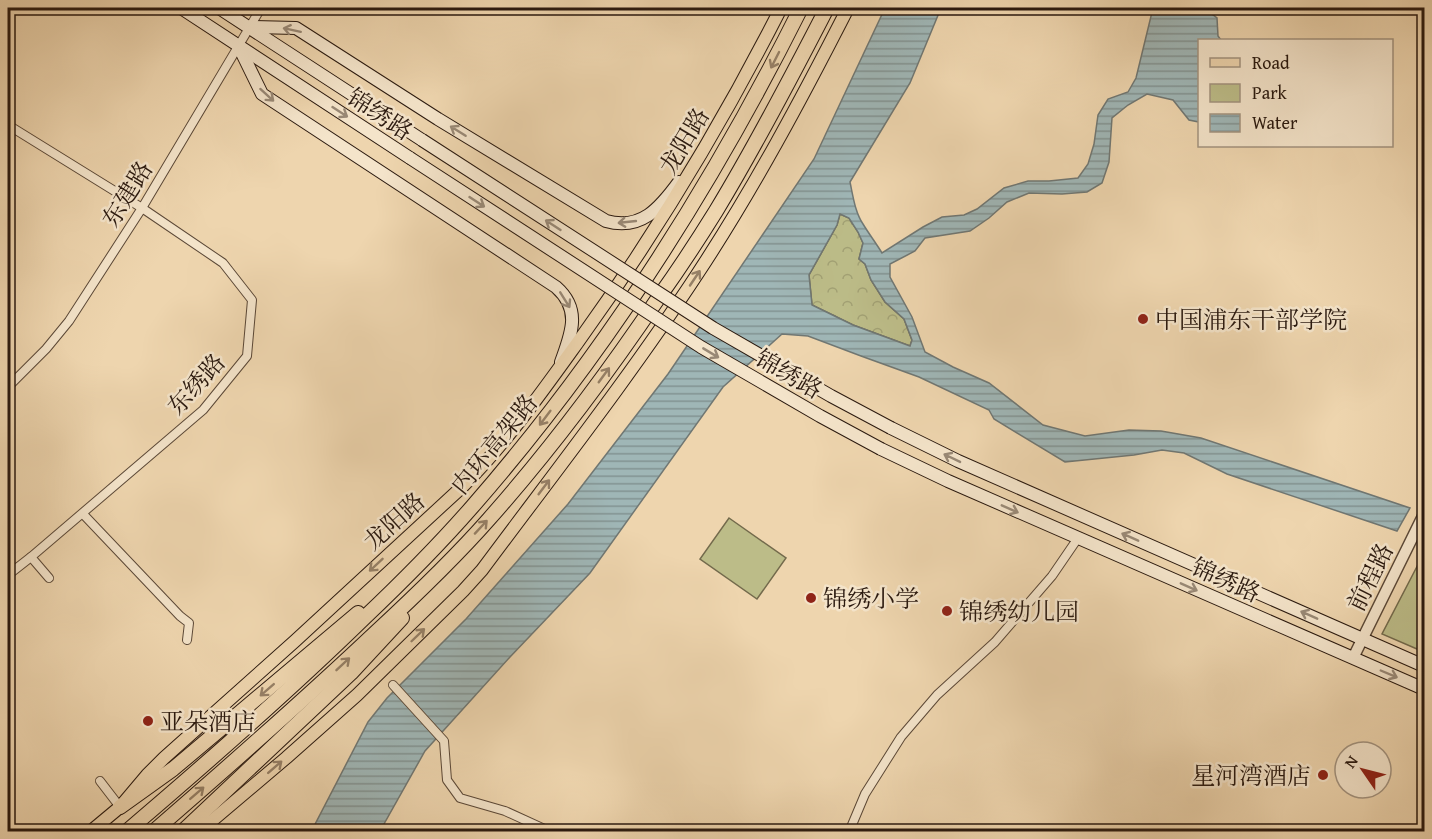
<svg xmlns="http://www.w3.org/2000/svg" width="1432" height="839" font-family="'Gentium Book Plus','Noto Serif SC',serif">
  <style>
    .forest { fill: url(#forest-crowns); stroke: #736a4c; stroke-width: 1.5 }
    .park { fill: #bcbc88; stroke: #736a4c; stroke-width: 1.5 }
    .water { fill: url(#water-rules); stroke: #707773; stroke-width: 1.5; fill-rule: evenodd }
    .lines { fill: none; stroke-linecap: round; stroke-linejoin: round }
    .minor-casing { stroke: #5b4837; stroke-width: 10 }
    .tertiary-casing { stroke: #5b4837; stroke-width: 13 }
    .secondary-casing { stroke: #2a190f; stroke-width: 14 }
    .primary-casing { stroke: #2a190f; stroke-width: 14 }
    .trunk-casing { stroke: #2a190f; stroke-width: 16 }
    .minor { stroke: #f4e4ca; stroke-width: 8 }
    .tertiary { stroke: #f4e4ca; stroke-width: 10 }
    .secondary { stroke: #f4e4ca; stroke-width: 12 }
    .primary { stroke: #eed5ae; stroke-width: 12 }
    .trunk { stroke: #eed5ae; stroke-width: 14 }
    .secondary-bridge-casing { stroke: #2a190f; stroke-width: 14; stroke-linecap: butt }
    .secondary-bridge { stroke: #f4e4ca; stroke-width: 12 }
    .oneway { stroke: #998976 }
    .oneway2 { stroke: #968066 }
    .poi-dot { fill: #8f2418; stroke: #f4e4ca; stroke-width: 2 }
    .labels { text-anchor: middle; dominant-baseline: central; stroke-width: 5; stroke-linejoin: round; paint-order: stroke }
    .street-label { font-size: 24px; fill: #2a190f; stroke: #f4e4ca }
    .poi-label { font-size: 24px; fill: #2a190f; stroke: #f4e4ca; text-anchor: start }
  </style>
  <defs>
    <pattern id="forest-crowns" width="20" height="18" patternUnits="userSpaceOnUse" patternTransform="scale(1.5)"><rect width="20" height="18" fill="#bcbc88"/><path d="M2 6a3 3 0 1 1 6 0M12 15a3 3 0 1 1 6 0" fill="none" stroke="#a2a174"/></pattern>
    <pattern id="water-rules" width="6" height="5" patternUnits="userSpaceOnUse" patternTransform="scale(1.5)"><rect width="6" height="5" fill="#9fb6b6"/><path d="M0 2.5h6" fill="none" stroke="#829392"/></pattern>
  </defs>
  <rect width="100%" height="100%" fill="#eed5ae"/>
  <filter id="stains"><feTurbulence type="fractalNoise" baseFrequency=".00333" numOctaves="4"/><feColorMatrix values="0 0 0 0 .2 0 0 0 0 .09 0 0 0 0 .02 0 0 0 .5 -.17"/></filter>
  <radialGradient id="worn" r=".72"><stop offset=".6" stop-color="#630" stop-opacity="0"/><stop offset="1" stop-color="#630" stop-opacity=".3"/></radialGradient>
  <polygon class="forest" points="840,214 849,218 858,232 863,243 859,259 865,264 871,280 885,302 904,319 912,340 910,346 853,325 812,305 809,275 837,225"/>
  <g class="park">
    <polygon points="729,518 786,558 757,599 700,559"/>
    <polygon points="1424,553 1424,652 1382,634"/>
  </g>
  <path class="water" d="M885,8H941L910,83L850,182C853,196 855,212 863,224C869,234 876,243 882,253L923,227L942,217L964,215L977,209L1004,188L1028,181H1049L1078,178L1088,164L1094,144L1098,115L1108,99L1128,92L1136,78L1153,8H1204L1217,18L1218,36L1221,40H1200L1199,122L1189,120L1173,100L1147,94L1128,105L1112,118L1109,162L1102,183L1087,192L1062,194L1029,193L1007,202L989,218L970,231L925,238L915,251L890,264V277L912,317L925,352L953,367L989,383L1043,425L1085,436L1129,430L1161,431L1201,438L1410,508L1397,531L1227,474L1184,453L1162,450L1134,455L1065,462L994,419L989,410L919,377L861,356L808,336L782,334L723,387L590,573L510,657L425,751L380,831L311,832L368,722L387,698L466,619L568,504L668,374L814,159ZM840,214L849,218L858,232L863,243L859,259L865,264L871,280L885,302L904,319L912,340L910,346L853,325L812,305L809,275L837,225Z"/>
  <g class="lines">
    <g class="minor-casing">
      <g id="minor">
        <polyline points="8,125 142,208 223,263 252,300 247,356 203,410 31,557 8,575"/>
        <polyline points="8,387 46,349 69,321 142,208 261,8"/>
        <polyline points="83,514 180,616 189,623 187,640"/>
        <polyline points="31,557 49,578"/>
        <polyline points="393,685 444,741 447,780 460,798 505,811 551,832"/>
        <polyline points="100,781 120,807"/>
        <polyline points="849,832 865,794 901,737 937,695 995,642 1052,576 1078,538"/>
      </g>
    </g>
    <g class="tertiary-casing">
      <polyline id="tertiary" points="1353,658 1424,514"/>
    </g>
    <g class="secondary-casing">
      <g id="secondary">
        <polyline points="181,8 410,158"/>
        <polyline points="219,8 422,140"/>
        <path d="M249,27L296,28L438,119L606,221C641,231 660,208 679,182"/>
        <path d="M238,45L262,94L556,287C582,310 571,334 561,362"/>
        <polyline points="891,428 958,461 1424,666"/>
        <polyline points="881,449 948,481 1424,689"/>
      </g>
    </g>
    <g class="primary-casing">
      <g id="primary">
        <path d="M90,832L120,807L147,775L164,758L295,641L462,487C506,443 542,392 578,342C655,235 722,124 781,8"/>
        <path d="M197,832L214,819L286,758L357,695L463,591L482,570C555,472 631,375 698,273C754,188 802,98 848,8"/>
      </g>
    </g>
    <g class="trunk-casing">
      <g id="trunk">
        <polyline points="120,807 173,769 358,613"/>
        <path d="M126,832C207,763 287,693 363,619C401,583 438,546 472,507C604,356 712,186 801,8"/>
        <path d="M153,832C228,767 302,702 374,634C414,597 453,560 489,519C551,449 607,374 659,297C679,269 698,240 716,211C756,145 792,76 827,8"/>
        <polyline points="182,832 351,673 402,618"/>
      </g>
    </g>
    <use href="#minor" class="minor"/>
    <use href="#tertiary" class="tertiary"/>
    <use href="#secondary" class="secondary"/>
    <use href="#primary" class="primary"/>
    <use href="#trunk" class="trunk"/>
    <g class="secondary-bridge-casing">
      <g id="secondary-bridge">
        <polyline points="422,140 713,328 831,396 891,428"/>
        <polyline points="410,158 701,347 820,416 881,449"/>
      </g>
    </g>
    <use href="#secondary-bridge" class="secondary-bridge"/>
  </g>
  <defs><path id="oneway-shaft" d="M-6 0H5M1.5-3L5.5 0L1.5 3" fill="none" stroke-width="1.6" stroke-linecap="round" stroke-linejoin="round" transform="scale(1.5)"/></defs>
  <g class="oneway">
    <use href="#oneway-shaft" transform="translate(292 30) rotate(-168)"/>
    <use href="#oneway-shaft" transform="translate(267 95) rotate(42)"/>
    <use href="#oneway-shaft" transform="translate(340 112) rotate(33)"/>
    <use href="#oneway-shaft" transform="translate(458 131) rotate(-148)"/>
    <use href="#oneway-shaft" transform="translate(477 202) rotate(33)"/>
    <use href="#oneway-shaft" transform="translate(627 222) rotate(174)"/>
    <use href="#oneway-shaft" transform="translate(553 225) rotate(-147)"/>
    <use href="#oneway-shaft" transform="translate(565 300) rotate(58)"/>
    <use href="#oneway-shaft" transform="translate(711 353) rotate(31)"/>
    <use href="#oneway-shaft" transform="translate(952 458) rotate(-154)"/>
    <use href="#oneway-shaft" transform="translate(1010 509) rotate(24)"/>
    <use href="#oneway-shaft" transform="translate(1130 537) rotate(-156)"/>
    <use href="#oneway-shaft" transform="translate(1189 587) rotate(24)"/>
    <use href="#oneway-shaft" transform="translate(1309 615) rotate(-156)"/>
    <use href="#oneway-shaft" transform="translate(1389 674) rotate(23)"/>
  </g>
  <g class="oneway2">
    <use href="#oneway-shaft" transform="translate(775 60) rotate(117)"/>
    <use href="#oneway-shaft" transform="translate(695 278) rotate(-56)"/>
    <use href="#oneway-shaft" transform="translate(604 375) rotate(-54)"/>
    <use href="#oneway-shaft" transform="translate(545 418) rotate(127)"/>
    <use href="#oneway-shaft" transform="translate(544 487) rotate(-53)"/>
    <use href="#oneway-shaft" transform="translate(481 527) rotate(-47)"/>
    <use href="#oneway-shaft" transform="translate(376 565) rotate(137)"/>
    <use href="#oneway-shaft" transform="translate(418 635) rotate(-44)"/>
    <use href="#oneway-shaft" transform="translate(343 664) rotate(-43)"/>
    <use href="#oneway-shaft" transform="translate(267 690) rotate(139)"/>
    <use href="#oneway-shaft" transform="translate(275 767) rotate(-41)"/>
    <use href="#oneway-shaft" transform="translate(197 793) rotate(-41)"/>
  </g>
  <g class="poi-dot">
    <circle cx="1143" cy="319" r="6"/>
    <circle cx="811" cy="598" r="6"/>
    <circle cx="947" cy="611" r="6"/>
    <circle cx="148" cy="721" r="6"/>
    <circle cx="1323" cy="775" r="6"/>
  </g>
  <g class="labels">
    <g class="street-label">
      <text transform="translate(380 114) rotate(33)">锦绣路</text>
      <text transform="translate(684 141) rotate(-59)">龙阳路</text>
      <text transform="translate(127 194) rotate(-58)">东建路</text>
      <text transform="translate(789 374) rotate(30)">锦绣路</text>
      <text transform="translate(196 384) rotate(-48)">东绣路</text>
      <text transform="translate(494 444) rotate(-51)">内环高架路</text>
      <text transform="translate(394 521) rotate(-42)">龙阳路</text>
      <text transform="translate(1370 577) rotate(-64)">前程路</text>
      <text transform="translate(1226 580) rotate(24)">锦绣路</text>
    </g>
    <g class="poi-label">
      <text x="1155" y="319">中国浦东干部学院</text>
      <text x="823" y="598">锦绣小学</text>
      <text x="959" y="611">锦绣幼儿园</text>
      <text x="160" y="721">亚朵酒店</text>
      <text x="1311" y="775" text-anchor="end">星河湾酒店</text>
    </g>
  </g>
  <rect width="1432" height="839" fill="none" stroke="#eed5ae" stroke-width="30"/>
  <rect x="9" y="9" width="1414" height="821" fill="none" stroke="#2a190f" stroke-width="3"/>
  <rect x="15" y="15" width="1402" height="809" fill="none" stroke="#2a190f" stroke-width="1.5"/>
  <rect x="1198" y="39" width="195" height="108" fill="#f4e4ca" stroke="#a3937f" stroke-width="1.5"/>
  <rect x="1210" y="58" width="30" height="9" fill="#eed5ae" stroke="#a3937f" stroke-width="1.5"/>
  <text x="1252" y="69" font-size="18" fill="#2a190f">Road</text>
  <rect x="1210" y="84" width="30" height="18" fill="#bcbc88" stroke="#a3937f" stroke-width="1.5"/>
  <text x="1252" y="99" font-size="18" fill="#2a190f">Park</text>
  <rect x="1210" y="114" width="30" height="18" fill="url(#water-rules)" stroke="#a3937f" stroke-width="1.5"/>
  <text x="1252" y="129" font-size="18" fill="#2a190f">Water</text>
  <g transform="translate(1363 770) rotate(305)"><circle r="28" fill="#f4e4ca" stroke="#a3937f" stroke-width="1.5"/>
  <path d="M0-4.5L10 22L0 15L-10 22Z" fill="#8f2418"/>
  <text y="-9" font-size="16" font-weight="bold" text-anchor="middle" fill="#2a190f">N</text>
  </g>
  <rect width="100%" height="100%" filter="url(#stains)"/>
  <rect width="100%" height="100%" fill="url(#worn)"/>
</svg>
